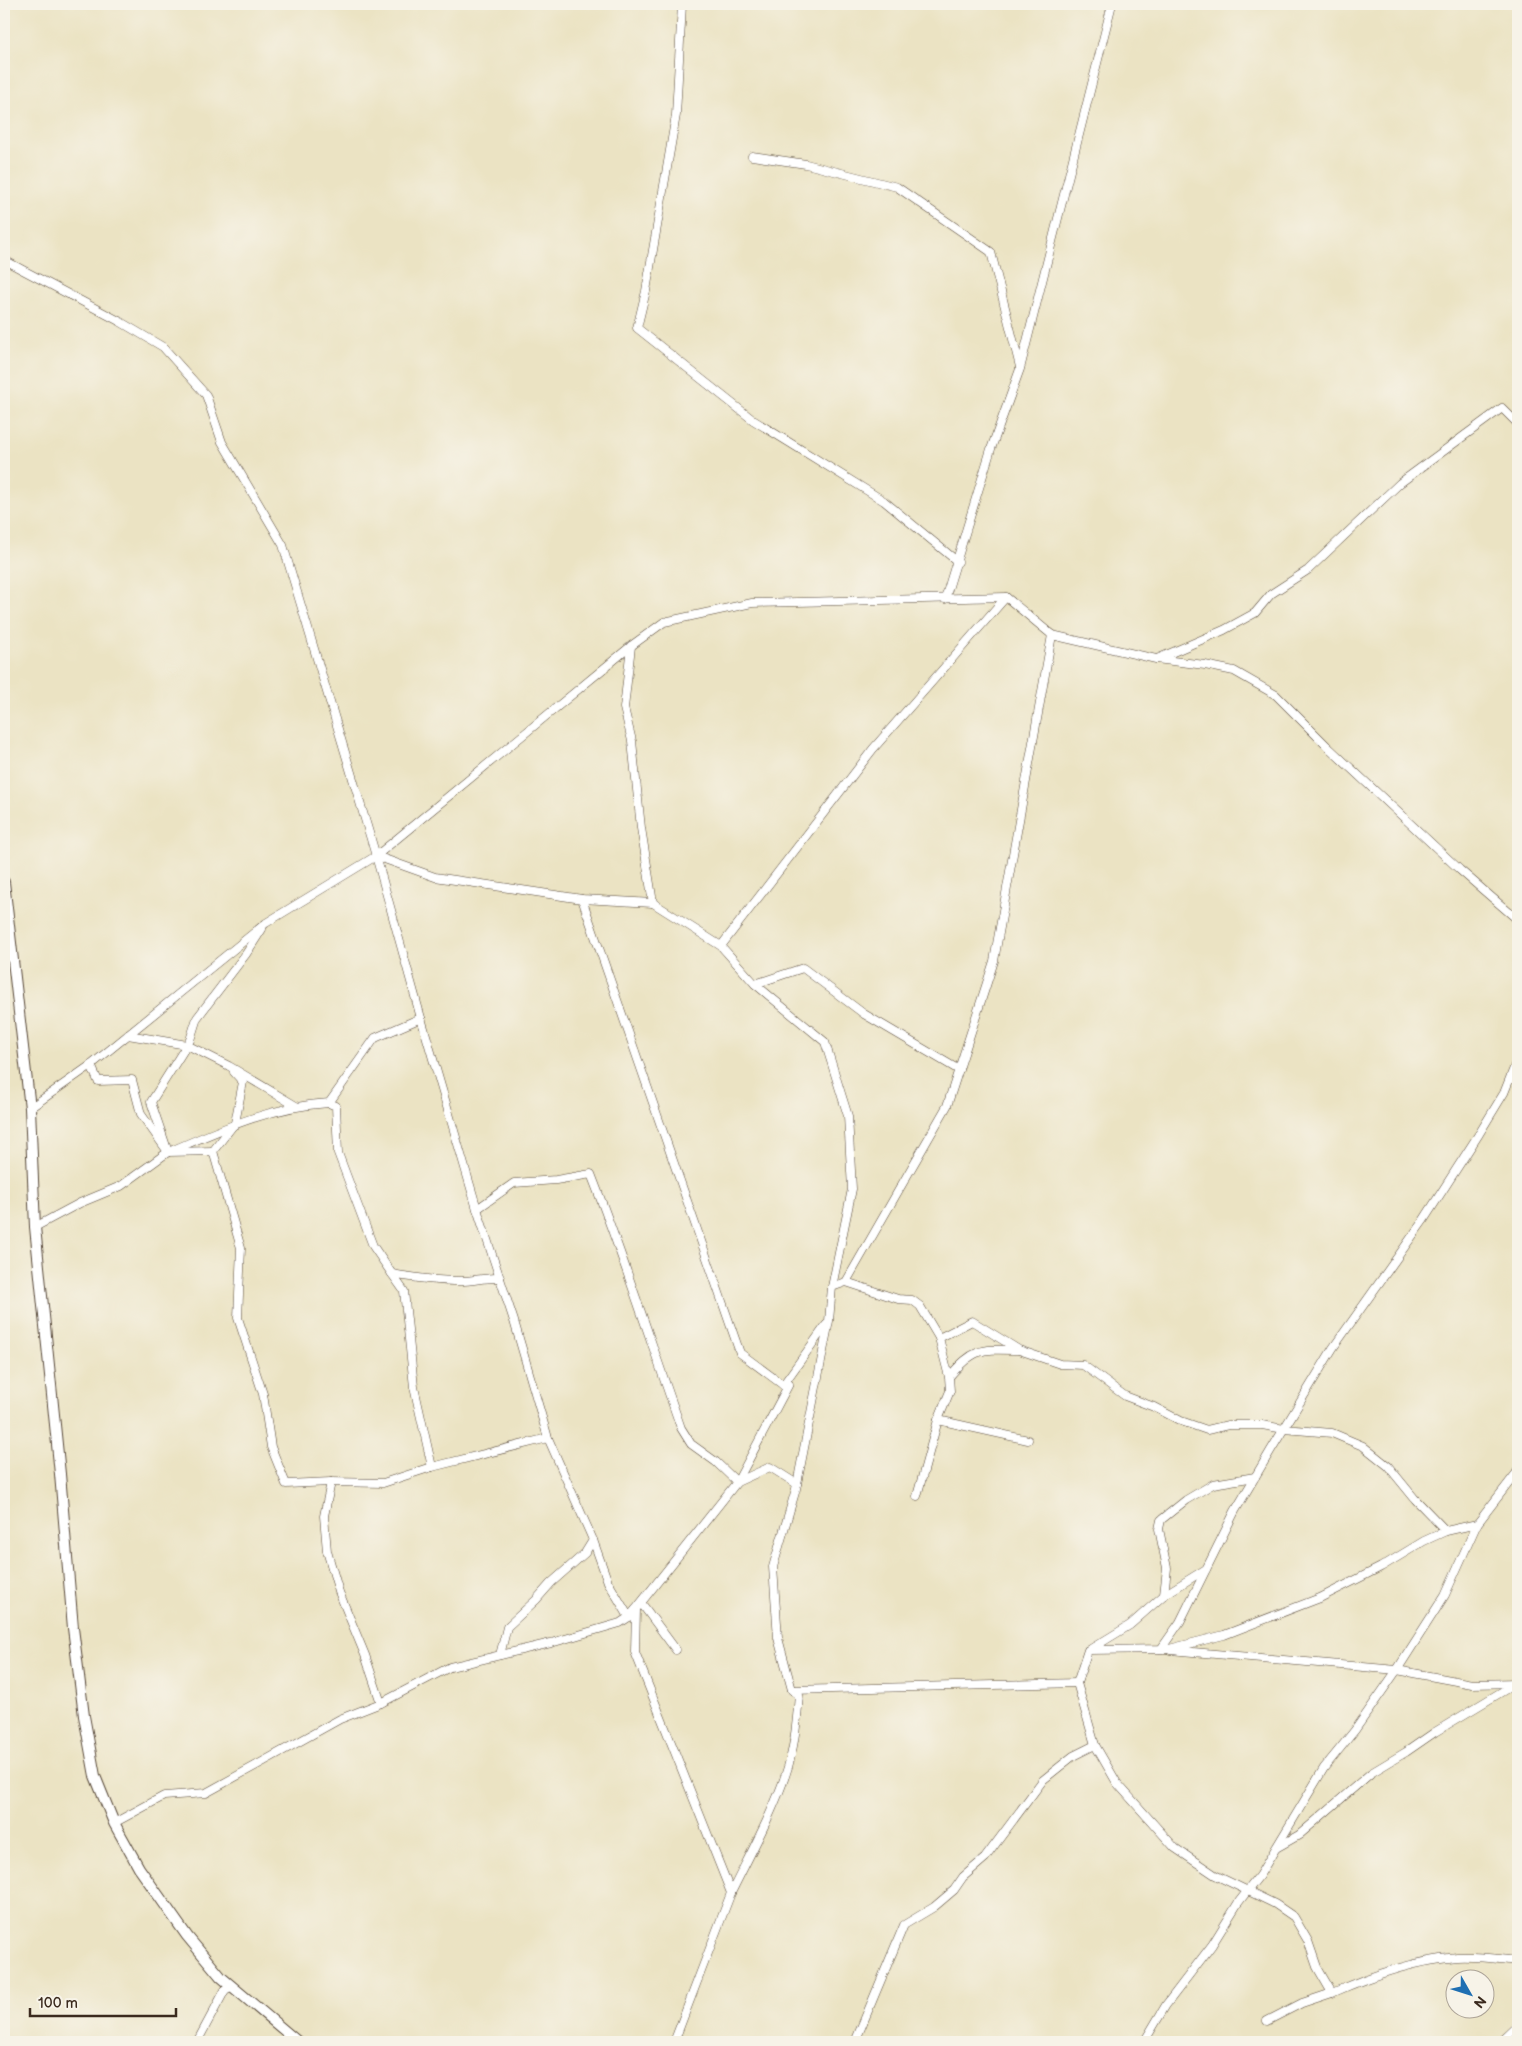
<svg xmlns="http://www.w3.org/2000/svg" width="1522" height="2046" font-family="'Balsamiq Sans',sans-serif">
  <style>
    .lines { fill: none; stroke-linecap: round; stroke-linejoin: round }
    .minor-casing { stroke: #554637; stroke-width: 9 }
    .tertiary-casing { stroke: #554637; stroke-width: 12 }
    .minor { stroke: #fff; stroke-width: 8 }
    .tertiary { stroke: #fff; stroke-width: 10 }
  </style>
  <rect width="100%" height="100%" fill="#f7f3e8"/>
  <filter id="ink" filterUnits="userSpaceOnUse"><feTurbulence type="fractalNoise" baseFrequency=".02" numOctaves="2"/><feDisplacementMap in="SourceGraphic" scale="10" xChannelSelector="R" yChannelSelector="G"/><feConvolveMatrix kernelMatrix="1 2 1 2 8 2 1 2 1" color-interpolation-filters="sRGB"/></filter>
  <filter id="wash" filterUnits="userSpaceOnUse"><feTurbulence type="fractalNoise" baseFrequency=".0096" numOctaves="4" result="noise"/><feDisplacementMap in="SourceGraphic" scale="20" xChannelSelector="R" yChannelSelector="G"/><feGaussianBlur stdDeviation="1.12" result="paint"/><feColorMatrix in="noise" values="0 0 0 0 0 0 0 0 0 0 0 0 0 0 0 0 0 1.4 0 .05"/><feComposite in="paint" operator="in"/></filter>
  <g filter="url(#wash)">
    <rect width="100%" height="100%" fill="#ebe3c3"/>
  </g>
  <g filter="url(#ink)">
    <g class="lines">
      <g class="minor-casing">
        <g id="minor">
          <polyline points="682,4 676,115 646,291 637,328 753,420 884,501 958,562"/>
          <polyline points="752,156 806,164 897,187 991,252 1020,367"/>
          <polyline points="4,260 119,321 163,347 206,395 222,442 283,545 376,856 421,1018 477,1209 514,1321 548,1438 593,1540 608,1582 629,1617 636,1609 635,1652 731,1893 674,2042"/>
          <polyline points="945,599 991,449 1020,369 1112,4"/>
          <polyline points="631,646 624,708 632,741 641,828 653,903"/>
          <polyline points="1157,659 1224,630 1255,613 1271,594 1308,570 1400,483 1502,408 1518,424"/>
          <path d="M376,856L435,877L582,899L653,903L721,946L755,984L825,1042L848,1116L852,1189L832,1287L829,1321L796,1489L773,1567L778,1638L792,1690L799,1695C797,1719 795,1744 788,1767C776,1807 750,1854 731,1893"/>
          <polyline points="582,899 740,1353 783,1385"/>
          <polyline points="721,946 873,749 1006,597"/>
          <polyline points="755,984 803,968 864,1014 959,1070"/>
          <polyline points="128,1035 187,1045 229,1066 296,1106"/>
          <polyline points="91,1065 98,1081 132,1080 141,1114 168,1152 213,1151 241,1248 238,1318 263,1394 271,1447 286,1484 331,1482 383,1483 432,1467 548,1438"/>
          <polyline points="329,1103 336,1106 338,1153 373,1246 392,1274"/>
          <polyline points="30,1108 91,1065 266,923 376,856 631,646 664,622 752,603 1006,597 1052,635 1156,659 1205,665 1234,671 1276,695 1327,746 1460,870 1518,920"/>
          <path d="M173,1150C224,1128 273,1106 329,1103L375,1038L421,1018"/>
          <polyline points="213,1151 235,1123 243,1082 234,1072"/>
          <path d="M477,1209L514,1183L556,1180L591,1174C624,1258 651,1343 681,1428L691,1444L716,1462L737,1482L770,1467L797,1484"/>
          <polyline points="35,1227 80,1203 121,1186 168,1152 151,1102 190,1040 197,1018 246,954 262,929"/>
          <polyline points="846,1282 898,1299 912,1300 920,1306 939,1338 949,1377 950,1391 938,1420 917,1496"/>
          <polyline points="832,1287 846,1282 947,1106 994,961 1052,635"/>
          <polyline points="939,1338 972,1321 1019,1350 1060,1364 1083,1365 1125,1396 1154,1407 1181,1421 1207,1430 1228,1425 1262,1425 1284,1429 1332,1433 1363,1446 1388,1466 1415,1499 1446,1531"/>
          <path d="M949,1377C974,1348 980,1349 1017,1350"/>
          <polyline points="938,1420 1028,1440"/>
          <path d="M432,1467L414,1387L404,1291L392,1274C415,1278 437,1281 460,1281C474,1281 485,1277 500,1278"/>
          <polyline points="331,1482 324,1516 327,1551 339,1592 365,1655 381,1703"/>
          <path d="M1477,1524L1446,1531L1424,1541L1381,1567L1320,1598L1224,1635L1169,1649L1088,1650L1077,1683L1095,1745L1117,1783L1175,1848L1215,1875L1275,1904L1294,1917L1308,1941L1317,1967L1332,1993C1372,1975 1413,1961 1457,1957C1477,1956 1498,1959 1518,1961"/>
          <polyline points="1164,1595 1167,1568 1159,1529 1161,1520 1186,1500 1213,1484 1255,1477"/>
          <polyline points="642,1604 676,1650"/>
          <polyline points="636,1609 737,1482 789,1384 783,1385 826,1325"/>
          <polyline points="1161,1649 1180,1622 1235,1511 1271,1450 1333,1348 1423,1221 1479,1134 1504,1093 1518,1058"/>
          <polyline points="1089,1650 1130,1625 1164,1595 1206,1569"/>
          <polyline points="1170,1650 1397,1670 1472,1684 1518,1683"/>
          <polyline points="500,1655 507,1627 536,1600 551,1583 585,1553 593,1540"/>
          <polyline points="792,1690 1077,1683"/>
          <polyline points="114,1823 164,1796 206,1793 340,1719 381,1703 450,1667 551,1643 620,1623 629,1617"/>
          <polyline points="1276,1848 1299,1835 1371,1773 1406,1752 1435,1732 1513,1685"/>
          <polyline points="1267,2021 1302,2003 1332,1993"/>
          <polyline points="197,2042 225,1990 232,1986"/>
          <polyline points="855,2042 904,1925 934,1907 954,1890 963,1877 985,1858 1043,1780 1073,1756 1095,1745"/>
          <polyline points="1144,2042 1166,2005 1212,1945 1238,1903 1259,1876 1324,1768 1355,1730 1397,1670 1445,1595 1477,1524 1518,1471"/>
          <polyline points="1500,2042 1518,2025"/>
        </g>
      </g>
      <g class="tertiary-casing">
        <polyline id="tertiary" points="4,882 30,1108 35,1227 60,1474 73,1628 84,1716 95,1776 114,1823 139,1868 187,1936 221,1977 298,2042"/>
      </g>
      <use href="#minor" class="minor"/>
      <use href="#tertiary" class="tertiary"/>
    </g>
  </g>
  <rect width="1522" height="2046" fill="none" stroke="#f7f3e8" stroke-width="20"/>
  <g transform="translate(1470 1994) rotate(129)"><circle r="24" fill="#f7f3e8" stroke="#aca397"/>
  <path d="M0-4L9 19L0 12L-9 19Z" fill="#1f6fb2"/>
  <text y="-8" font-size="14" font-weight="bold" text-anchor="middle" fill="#3b2a1e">N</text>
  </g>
  <path d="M30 2008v8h146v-8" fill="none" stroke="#3b2a1e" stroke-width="2.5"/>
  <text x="38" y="2008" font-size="15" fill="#3b2a1e" stroke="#f7f3e8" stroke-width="4" paint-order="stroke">100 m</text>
</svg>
